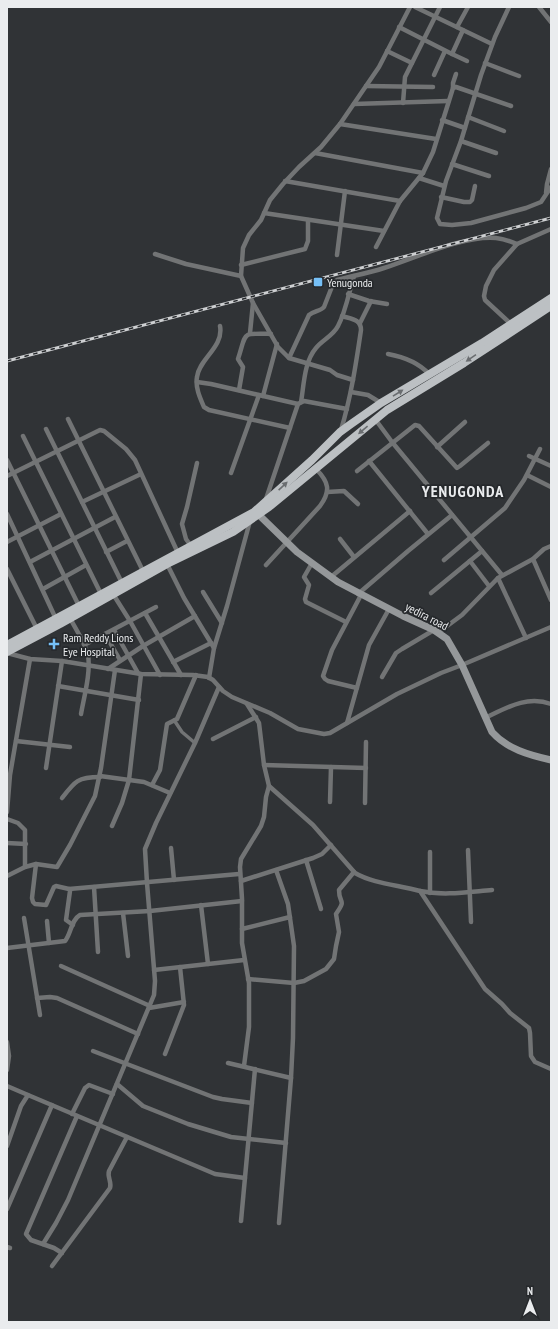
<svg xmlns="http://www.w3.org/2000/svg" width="558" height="1329" font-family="'PT Sans Narrow',sans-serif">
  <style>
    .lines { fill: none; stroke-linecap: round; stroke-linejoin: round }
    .pedestrian { stroke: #727475; stroke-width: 3.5 }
    .minor { stroke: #727475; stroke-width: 4.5 }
    .secondary { stroke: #95989a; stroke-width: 7 }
    .trunk { stroke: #bcc0c3; stroke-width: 8 }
    .rail-casing { stroke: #cdcfd1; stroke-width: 3 }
    .rail { stroke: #26292c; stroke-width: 1.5; stroke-dasharray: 4.5; stroke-linecap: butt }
    .oneway { fill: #6a6d70 }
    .poi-dot { fill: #76c0f7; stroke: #26292c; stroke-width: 1.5 }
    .labels { text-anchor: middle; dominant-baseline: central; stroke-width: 3.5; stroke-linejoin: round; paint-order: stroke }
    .poi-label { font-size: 12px; fill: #eaecee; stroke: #26292c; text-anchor: start }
    .street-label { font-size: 12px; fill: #eaecee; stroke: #26292c }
    .district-label { font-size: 16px; font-weight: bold; letter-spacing: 1px; fill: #eaecee; stroke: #26292c }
  </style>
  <rect width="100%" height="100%" fill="#303336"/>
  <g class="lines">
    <polyline class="pedestrian" points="174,720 182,732 195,743"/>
    <g class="minor">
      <polyline points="415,7 492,44"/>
      <polyline points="509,7 495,37 481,75 461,141 446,181 437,218 440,224 452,225 471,223 526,208 541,202 551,187"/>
      <polyline points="539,7 551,22"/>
      <polyline points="399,27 452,54 467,61"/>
      <polyline points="457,27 468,7"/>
      <polyline points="387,51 412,63"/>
      <polyline points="452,54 463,30"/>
      <polyline points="485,63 519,76"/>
      <polyline points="434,75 445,51"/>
      <polyline points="366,86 433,87"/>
      <polyline points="453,88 453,83 456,74"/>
      <polyline points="403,103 405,77 440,7"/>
      <polyline points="354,104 448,101"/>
      <polyline points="468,117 504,131"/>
      <polyline points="442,120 465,128"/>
      <polyline points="340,124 436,139"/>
      <polyline points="461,141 496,153"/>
      <polyline points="315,153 423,173"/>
      <polyline points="452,164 489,176"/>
      <polyline points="419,178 444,186"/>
      <polyline points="285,181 400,201"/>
      <polyline points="546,193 547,184 551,169"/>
      <polyline points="441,197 464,202 470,202 472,200 475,186"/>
      <polyline points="264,213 384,231"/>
      <polyline points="376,247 400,201 423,173 433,152 453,88 456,87 511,106"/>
      <polyline points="155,254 186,264 241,276"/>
      <polyline points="337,255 345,191"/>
      <polyline points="241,265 305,249 308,241 308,220"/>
      <polyline points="348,294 369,301 387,304"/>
      <polyline points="360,323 371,301"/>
      <polyline points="511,324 485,300 484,296 486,286 494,270 517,244 551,229"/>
      <path d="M220,326C224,347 199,359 197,377C195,387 200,398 204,407L209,410L290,428"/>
      <polyline points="250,333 253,303"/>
      <path d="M388,354C404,357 418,362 429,374"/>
      <path d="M289,358L309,315C314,311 321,311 324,307L333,284L337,280C352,276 369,273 384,268C415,258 465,235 496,238C504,239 510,241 517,244"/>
      <polyline points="353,380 337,375 330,370 289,358 278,347 253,303 241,276 243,248 249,235 261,220 270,200 283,184 299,167 321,147 340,124 379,67 410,7"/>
      <polyline points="197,382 211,384 298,404"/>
      <path d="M239,390L243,367L238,359C247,332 240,333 271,334"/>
      <polyline points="351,392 368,395 381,403"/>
      <polyline points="263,396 277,344"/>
      <path d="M301,402C304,385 304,362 316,348C322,340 333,336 338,326C346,311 349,292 354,276"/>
      <polyline points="68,419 143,571"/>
      <polyline points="375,419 392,442 502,575"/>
      <polyline points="46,429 122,583"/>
      <path d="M341,430C351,397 356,364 361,330C361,319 351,319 342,316"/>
      <polyline points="23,436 101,594"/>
      <polyline points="437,447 465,422"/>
      <polyline points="529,456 551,466"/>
      <polyline points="7,460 79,606"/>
      <polyline points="369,461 428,534"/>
      <polyline points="357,471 415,425 419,426 457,468 460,466 488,443"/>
      <polyline points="231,473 259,395"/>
      <polyline points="527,475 551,487"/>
      <polyline points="7,476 100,430 104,431 126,449 135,460 178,553"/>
      <polyline points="327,492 344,491 358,504"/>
      <polyline points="266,499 298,404 304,401 347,409"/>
      <polyline points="82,502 141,474"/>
      <polyline points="7,514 56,619"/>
      <polyline points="340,539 354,557"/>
      <polyline points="7,542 61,514"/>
      <polyline points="191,546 186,539 182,524 187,507 197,463"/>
      <polyline points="106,552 127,541"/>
      <polyline points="533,559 551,600"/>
      <polyline points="444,560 505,508 524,480 540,449"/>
      <polyline points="470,561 489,586"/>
      <polyline points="30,562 115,517"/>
      <polyline points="312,563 304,577 309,585 305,599 306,602 346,622"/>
      <polyline points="167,564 184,598 214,648"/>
      <path d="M266,565L320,506C331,491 329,482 316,469"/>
      <polyline points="7,569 37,629"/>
      <polyline points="331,577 410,511"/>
      <polyline points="498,578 526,638"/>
      <polyline points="43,589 86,565"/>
      <polyline points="203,592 222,623"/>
      <polyline points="431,593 482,551"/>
      <polyline points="113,594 130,621 160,675"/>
      <polyline points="358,594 408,551 452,515"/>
      <polyline points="145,613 181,675"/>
      <path d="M70,618C76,630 85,642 88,655C91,672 84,697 81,714"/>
      <polyline points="114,630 138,673"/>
      <polyline points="439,632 462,615 498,578 533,559 544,549 551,546"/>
      <polyline points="105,634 120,660"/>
      <polyline points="84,645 156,607"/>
      <polyline points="7,653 30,659 62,661 141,674 193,675 208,677 213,680 223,691 232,697 270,713 298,729 324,734 330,733 397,694 441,673 462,665 551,627"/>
      <polyline points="173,662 211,643"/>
      <polyline points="108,669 143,646 195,616"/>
      <polyline points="382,677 396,653 402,649 434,630"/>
      <polyline points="209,678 214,648 227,606 250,521"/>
      <polyline points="58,686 139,700"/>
      <polyline points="357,688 328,681 325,679 323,676 332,650 361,595"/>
      <path d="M247,704L259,723L264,765L269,786L313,825L355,873C374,884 399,885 420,891L485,989L502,1004L510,1013L529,1028L530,1033L531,1056L535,1062L551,1069"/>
      <path d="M485,718C506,708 527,695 551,704"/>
      <polyline points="347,723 369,645 389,609"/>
      <polyline points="213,739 256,717"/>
      <polyline points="16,741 70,747"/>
      <polyline points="264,765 366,768"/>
      <polyline points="46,768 62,661"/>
      <polyline points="100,776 144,782 170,793"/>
      <polyline points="152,785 160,770 167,724 177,719 196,675"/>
      <path d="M62,798C75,781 78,777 100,777"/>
      <polyline points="330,802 331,767"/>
      <polyline points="365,803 366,742"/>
      <polyline points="7,812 10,775 30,659"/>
      <polyline points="7,819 18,823 25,830 25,867"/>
      <polyline points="112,826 122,803 129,780 141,674"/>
      <polyline points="7,843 26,844"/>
      <polyline points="171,848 174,880"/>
      <polyline points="468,850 471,922"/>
      <polyline points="430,852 430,893"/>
      <polyline points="306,860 321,909"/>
      <polyline points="36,864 32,898 33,902 35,904 46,905 54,887 56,886 69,889 70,891 66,920 73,925"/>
      <polyline points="276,870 288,904 294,946 293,1038 291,1078 279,1223"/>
      <polyline points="7,876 25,867 36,864 57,867 70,845 95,796 101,768 115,670"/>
      <polyline points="241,881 313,858 322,854 331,845"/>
      <polyline points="94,887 98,952"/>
      <polyline points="69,889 239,874"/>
      <path d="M420,891C444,896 468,892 492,890"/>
      <polyline points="201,905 208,964"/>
      <polyline points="123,913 128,956"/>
      <polyline points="24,918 40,1015"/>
      <polyline points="47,921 49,943"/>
      <polyline points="242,929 290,917"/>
      <path d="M7,948L65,941C71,934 71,920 80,915L150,911L242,901"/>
      <polyline points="61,966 150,1006"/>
      <polyline points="154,970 244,960"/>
      <path d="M248,979L294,983L304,981L326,969L334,959L336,946L339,932L336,914C347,898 339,905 339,890L354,872"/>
      <polyline points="37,998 50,997 57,998 138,1034"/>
      <polyline points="149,1008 184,1002"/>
      <polyline points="7,1042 9,1056 7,1070"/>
      <polyline points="93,1051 213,1097 222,1099 252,1103"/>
      <polyline points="165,1054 184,1005 180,967"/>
      <polyline points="228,1063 291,1078"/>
      <polyline points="244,1066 249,1027 249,983 242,943 242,899 240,867 241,859 261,826 264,817 266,797 269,786"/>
      <polyline points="117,1084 143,1106 188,1124 231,1137 286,1143"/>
      <polyline points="7,1086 28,1095 21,1106 7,1146"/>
      <polyline points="28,1095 215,1174 245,1178"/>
      <polyline points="72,1114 85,1088 89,1085 113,1094"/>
      <polyline points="7,1209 52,1105"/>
      <polyline points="241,1221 255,1069"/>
      <polyline points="43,1244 56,1223 68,1200 154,995 155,981 147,883 145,849 156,823 195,743 219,687"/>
      <polyline points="7,1247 10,1248"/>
      <polyline points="62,1253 54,1248 31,1240 26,1234 77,1116"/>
      <path d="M52,1266L110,1188C112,1182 107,1177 109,1171L127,1137"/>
    </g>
    <path class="secondary" d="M259,515L297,552L338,582L403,616L434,630L447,639L462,665L492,732C507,749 529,755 551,760"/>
    <g class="trunk">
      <polyline points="7,645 254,512 312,460 340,432 351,424 381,403 482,343 551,298"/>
      <polyline points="7,652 60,624 167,564 233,532 269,507 387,410 464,363 551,306"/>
    </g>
    <g class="rail-casing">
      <polyline id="rail" points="7,361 551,218"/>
    </g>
    <use href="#rail" class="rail"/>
  </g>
  <defs><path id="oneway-solid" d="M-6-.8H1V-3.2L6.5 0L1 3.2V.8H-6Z"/></defs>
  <g class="oneway">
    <use href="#oneway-solid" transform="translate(471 358) rotate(146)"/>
    <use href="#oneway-solid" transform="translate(398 393) rotate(-32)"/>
    <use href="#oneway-solid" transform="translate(363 430) rotate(140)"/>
    <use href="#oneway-solid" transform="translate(283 486) rotate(-43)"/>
  </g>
  <g class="poi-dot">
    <rect x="313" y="277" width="10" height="10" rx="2"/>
    <path d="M52 638h4v4h4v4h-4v4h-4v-4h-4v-4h4z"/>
  </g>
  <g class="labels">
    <g class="poi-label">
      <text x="327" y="282">Yenugonda</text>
      <text x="63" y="637">Ram Reddy Lions<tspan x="63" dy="14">Eye Hospital</tspan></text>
    </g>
    <g class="street-label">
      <text transform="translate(427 616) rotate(27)">yedira road</text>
    </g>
    <g class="district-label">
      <text x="463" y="491">YENUGONDA</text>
    </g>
  </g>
  <rect width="558" height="1329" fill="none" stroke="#eaecee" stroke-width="16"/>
  <g transform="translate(530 1301)" stroke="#26292c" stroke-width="3" paint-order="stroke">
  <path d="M0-3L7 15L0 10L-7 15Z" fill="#eaecee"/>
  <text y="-6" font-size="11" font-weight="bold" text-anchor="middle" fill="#eaecee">N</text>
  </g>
</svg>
